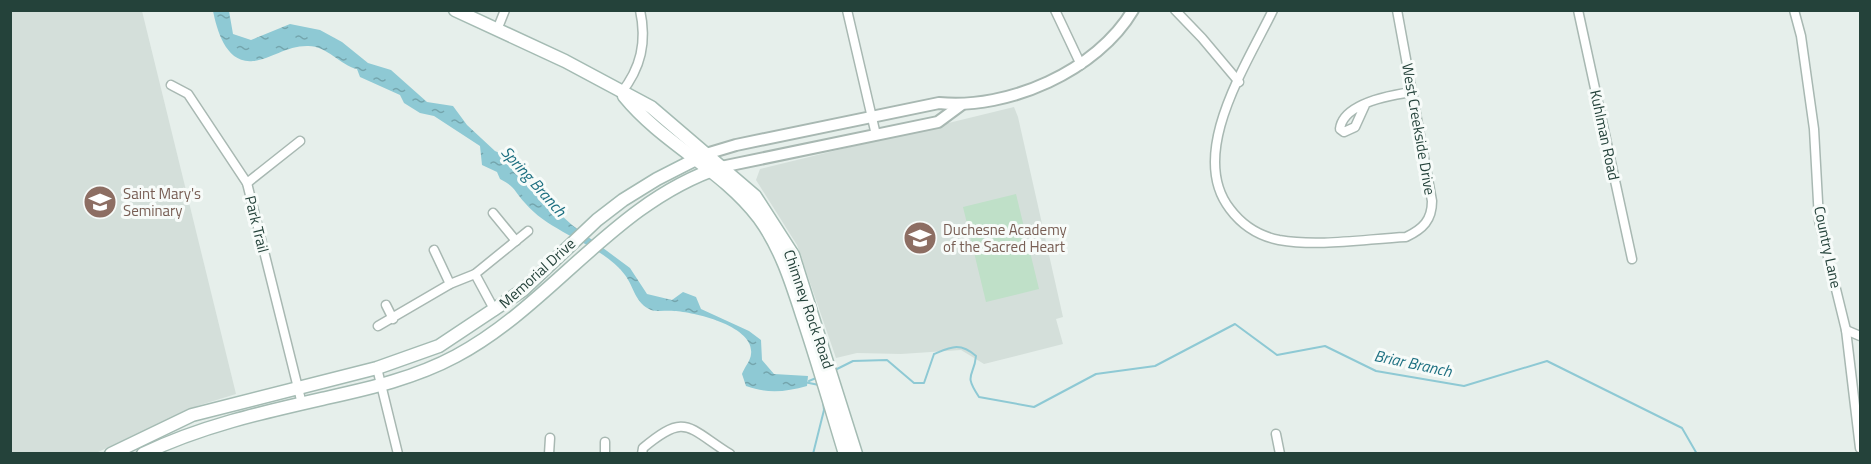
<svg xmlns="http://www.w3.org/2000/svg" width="1871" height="464" font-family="'Titillium Web',sans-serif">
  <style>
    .built { fill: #d4dfda }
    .park { fill: #bfe0c8 }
    .water { fill: url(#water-ripples) }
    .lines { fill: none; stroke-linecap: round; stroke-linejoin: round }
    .stream { stroke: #8ec9d4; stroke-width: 2 }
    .minor-casing { stroke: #a8b8b2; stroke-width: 11 }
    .tertiary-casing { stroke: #a8b8b2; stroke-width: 14 }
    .secondary-casing { stroke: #a4bbb3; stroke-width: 15 }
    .minor { stroke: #fff; stroke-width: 8 }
    .tertiary { stroke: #fff; stroke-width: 10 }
    .secondary { stroke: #fff; stroke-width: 12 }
    .labels { text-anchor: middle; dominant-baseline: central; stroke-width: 6; stroke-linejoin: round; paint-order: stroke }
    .street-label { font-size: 15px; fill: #24423a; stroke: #f7fbf9 }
    .education-label { font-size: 15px; fill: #785e54; stroke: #f7fbf9; text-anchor: start }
    .water-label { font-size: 16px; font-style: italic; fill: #1c6f80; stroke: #f7fbf9 }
  </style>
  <defs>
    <pattern id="water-ripples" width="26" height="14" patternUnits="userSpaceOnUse" patternTransform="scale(1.5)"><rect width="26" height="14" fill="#8ec9d4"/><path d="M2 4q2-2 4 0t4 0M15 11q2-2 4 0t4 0" fill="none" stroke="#74a5ad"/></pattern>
  </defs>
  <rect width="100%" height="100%" fill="#e6efeb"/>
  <g class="built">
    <polygon points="10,11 142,11 236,394 197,406 96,453 11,453"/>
    <polygon points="1014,107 1018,117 1063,317 1056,319 1063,344 984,364 961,350 901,354 857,353 836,358 797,245 756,180 760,169"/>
  </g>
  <polygon class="park" points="1016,194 1039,289 986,302 963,207"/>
  <path class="water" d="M213,11H229L233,34L251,40L290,24L320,30L342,42L368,63L391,70L427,102L453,106L467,125L495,151L515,160L536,184L550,205L572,225L630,268L647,294L672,300L683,292L696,297L701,309L749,331L761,340L762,360L774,374L808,376L807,386C785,392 768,394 746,386L742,374C744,368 751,360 751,354C755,326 694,312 674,311C667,310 658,312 651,310C635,303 634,287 625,275C602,244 551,234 525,203C514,191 516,187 500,179L497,172L482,165L480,146L434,116L420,113L404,103L400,95L360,77L357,69C340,65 326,45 307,46C286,46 269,60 253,61C226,64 217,30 213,11Z"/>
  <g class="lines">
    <g class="stream">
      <path d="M835,370L853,361L887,360L914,383H924L934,354C951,347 960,342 976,356C974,378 963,373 979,397L1034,407L1096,374L1155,366L1235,324L1277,355L1325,346L1376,371L1464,386L1547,361L1682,428L1697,454"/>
      <polyline points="809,381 816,378"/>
      <polyline points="804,382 819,385"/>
      <polyline points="813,454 824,410 823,401"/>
    </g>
    <g class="minor-casing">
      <g id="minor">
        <polyline points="847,10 876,135"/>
        <polyline points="1055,10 1081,65"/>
        <polyline points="1175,10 1202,38 1239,82"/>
        <path d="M1273,10C1247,64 1187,154 1230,209C1242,225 1259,236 1279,240C1319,247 1365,239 1406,237C1423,229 1432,220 1432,201L1397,10"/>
        <polyline points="1578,10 1632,259"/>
        <polyline points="1794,10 1801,36 1814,129 1819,220 1846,330 1860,448"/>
        <polyline points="497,30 505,10"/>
        <polyline points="171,85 188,94 247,183 302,404"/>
        <path d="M621,93C641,68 647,42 640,10"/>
        <path d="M1365,105L1355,127L1344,132L1340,129C1343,103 1391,95 1412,92"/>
        <polyline points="247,183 300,141"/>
        <polyline points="493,213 516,241"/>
        <polyline points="434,250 450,284"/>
        <polyline points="475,274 495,311"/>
        <polyline points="386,305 393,319"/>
        <polyline points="378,326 450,284 475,274 528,231"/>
        <polyline points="1846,330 1860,336"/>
        <polyline points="377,368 398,454"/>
        <polyline points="1276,434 1280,454"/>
        <polyline points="549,454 550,438"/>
        <polyline points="605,454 605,442"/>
        <path d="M642,454L643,448C686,412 687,427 730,454"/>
      </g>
    </g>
    <g class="tertiary-casing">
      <g id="tertiary">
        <path d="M706,154L736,145L939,103C1008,110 1097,71 1133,10"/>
        <polyline points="721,167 938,122 961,105"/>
      </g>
    </g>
    <g class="secondary-casing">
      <g id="secondary">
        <polyline points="455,10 565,61 651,107 755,196 793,255 856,454"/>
        <path d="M624,96C663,144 722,169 759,218C781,248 792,284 803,318C818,363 831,408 845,454"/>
        <polyline points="111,454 192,415 377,368 439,346 523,290 597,220 623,200 657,179 706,154"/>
        <path d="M143,454C201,426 264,412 326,398C371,388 415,378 456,356C552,305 614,202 721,167"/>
      </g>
    </g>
    <use href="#minor" class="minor"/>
    <use href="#tertiary" class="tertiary"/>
    <use href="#secondary" class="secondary"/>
  </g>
  <defs>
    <g id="school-disc" transform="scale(1.725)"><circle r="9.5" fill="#8d6e63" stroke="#f7fbf9"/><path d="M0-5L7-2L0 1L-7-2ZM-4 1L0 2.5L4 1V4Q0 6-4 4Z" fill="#fff"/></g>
  </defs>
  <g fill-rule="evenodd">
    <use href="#school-disc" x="100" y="202"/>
    <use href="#school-disc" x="920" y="238"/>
  </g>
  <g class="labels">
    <g class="street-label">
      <text transform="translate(1419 129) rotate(80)">West Creekside Drive</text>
      <text transform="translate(1605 135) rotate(78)">Kuhlman Road</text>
      <text transform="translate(257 224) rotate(76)">Park Trail</text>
      <text transform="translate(1828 247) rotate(78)">Country Lane</text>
      <text transform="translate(537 273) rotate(-42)">Memorial Drive</text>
      <text transform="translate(809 309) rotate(71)">Chimney Rock Road</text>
    </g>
    <g class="education-label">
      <text x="123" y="193">Saint Mary's<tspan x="123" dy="17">Seminary</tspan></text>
      <text x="943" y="229">Duchesne Academy<tspan x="943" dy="17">of the Sacred Heart</tspan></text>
    </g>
    <g class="water-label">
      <text transform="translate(534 181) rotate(48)">Spring Branch</text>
      <text transform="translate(1413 363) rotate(12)">Briar Branch</text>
    </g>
  </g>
  <rect width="1871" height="464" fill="none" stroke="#24423a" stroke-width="24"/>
</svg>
